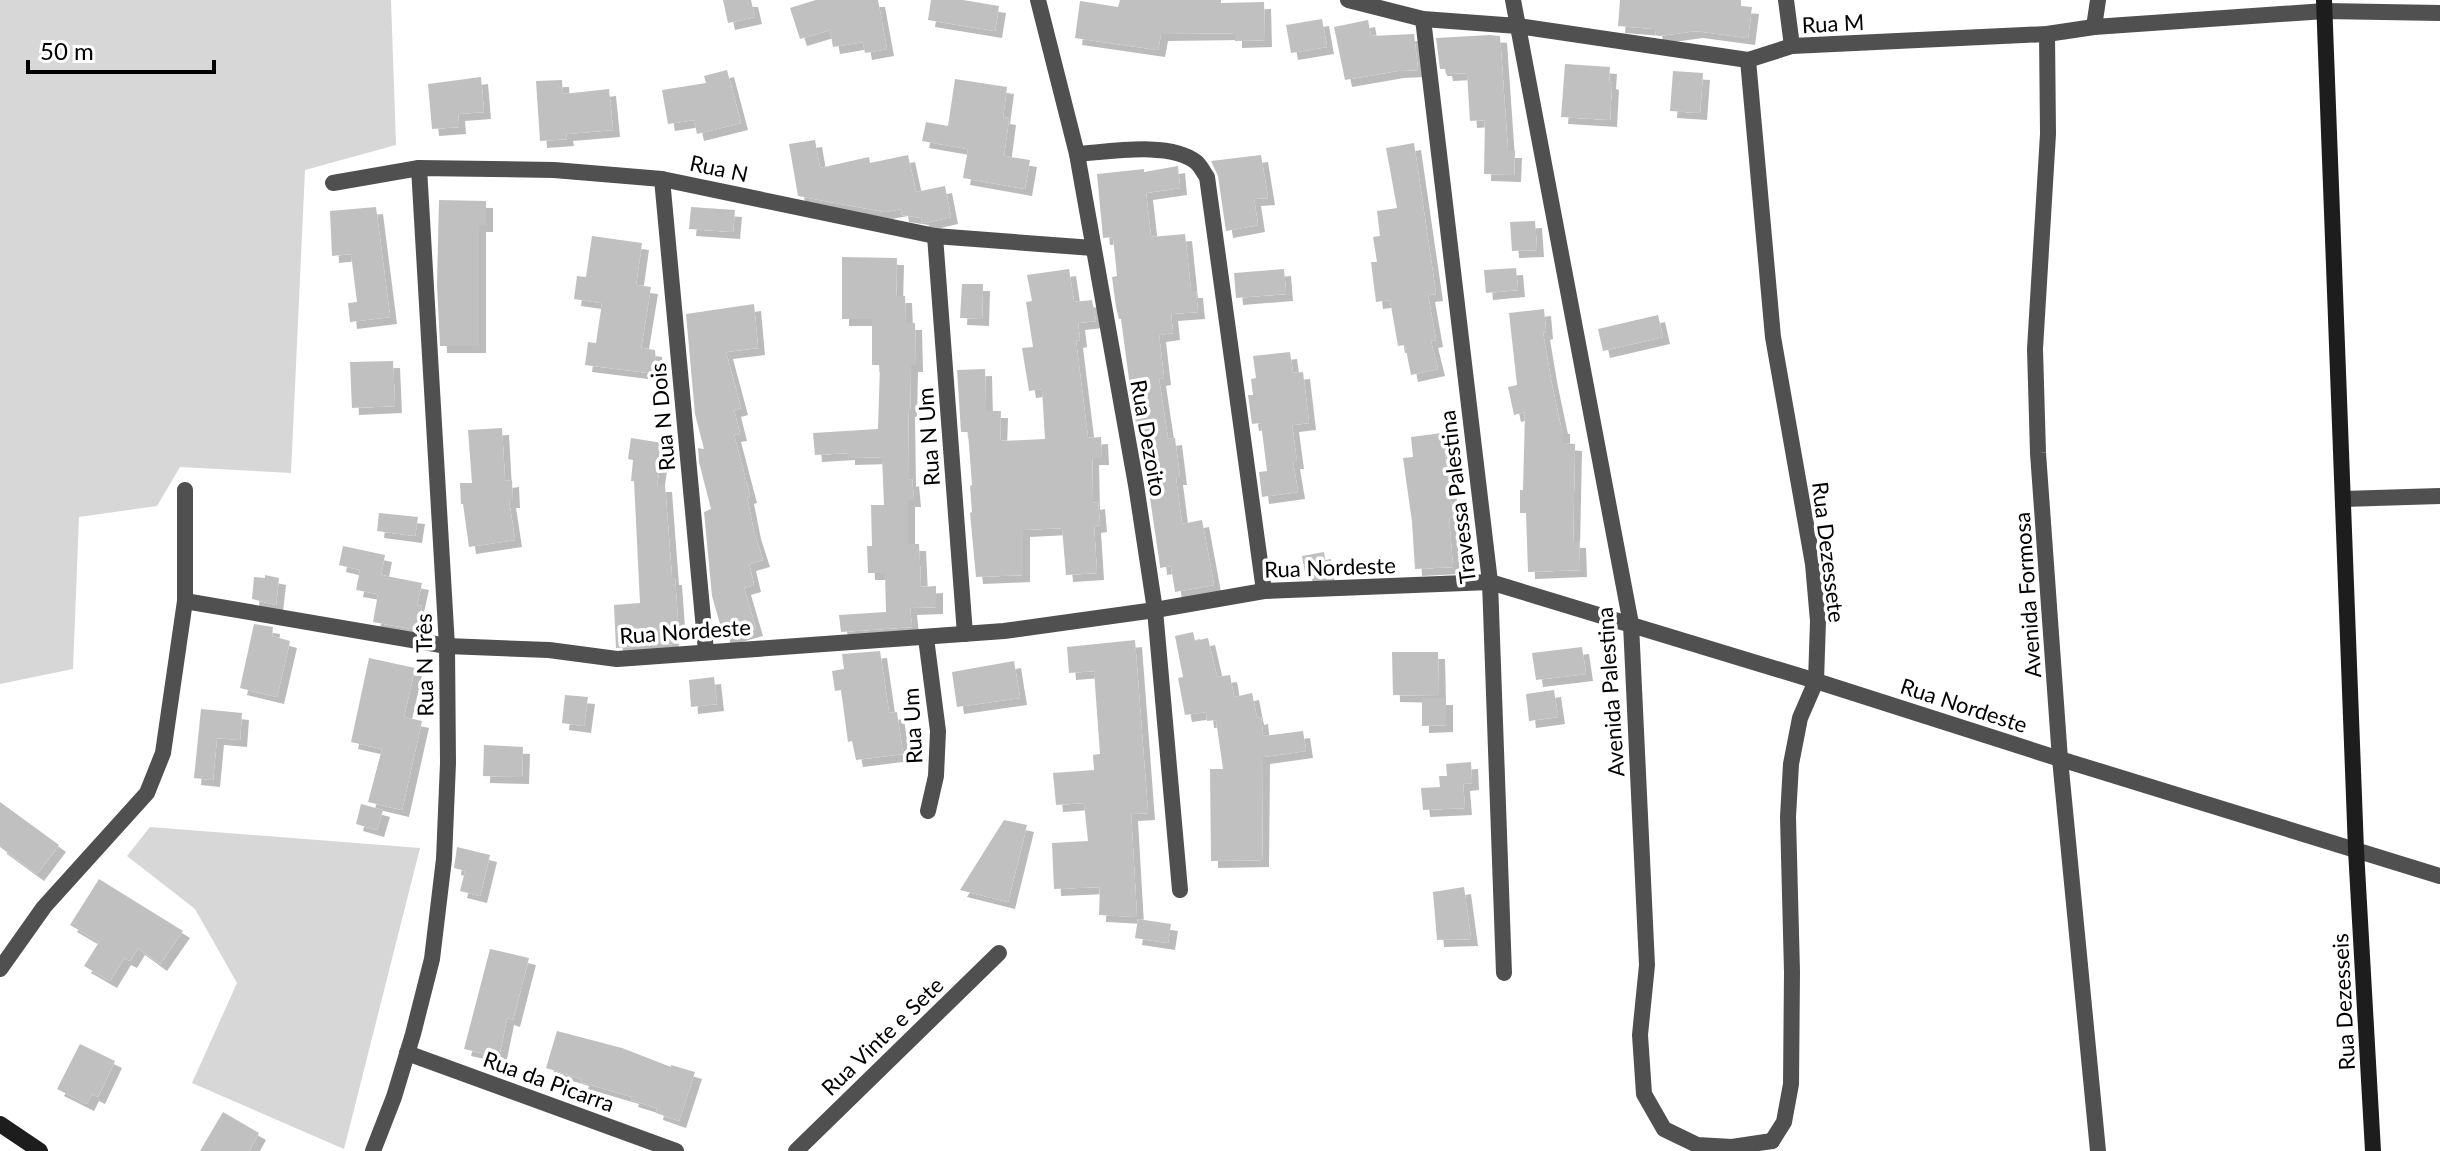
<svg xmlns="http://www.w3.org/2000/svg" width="2440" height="1151" font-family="Lato,sans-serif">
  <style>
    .green { fill: #d7d7d7 }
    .building { fill: #c0c0c0; filter: url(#shadow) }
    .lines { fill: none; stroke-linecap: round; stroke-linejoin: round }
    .minor { stroke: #505050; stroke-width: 16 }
    .secondary { stroke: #1d1d1d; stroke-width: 16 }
    .labels { text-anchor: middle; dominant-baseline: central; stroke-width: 7; stroke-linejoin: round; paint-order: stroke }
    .street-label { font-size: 22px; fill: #000; stroke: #fff }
  </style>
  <defs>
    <filter id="shadow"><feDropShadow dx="7" dy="7" stdDeviation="0" flood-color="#0004"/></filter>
  </defs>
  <rect width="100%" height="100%" fill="#fff"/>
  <g class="green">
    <polygon points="0,0 391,0 396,145 305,170 291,473 180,467 157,506 79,517 73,669 0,684"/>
    <polygon points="150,827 420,848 344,1149 192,1083 237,983 195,909 127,856"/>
  </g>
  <g class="building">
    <polygon points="723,0 751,0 755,17 728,23"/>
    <polygon points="816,0 878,0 887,49 865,53 863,42 833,47 830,30 800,39 790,8"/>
    <polygon points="931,0 963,0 999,6 995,31 928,20"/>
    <polygon points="1120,0 1221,0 1221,3 1264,2 1265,40 1235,41 1235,33 1161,34 1158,50 1075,38 1080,1 1118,7"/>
    <polygon points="1620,0 1741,0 1741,6 1752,7 1748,38 1696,31 1659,36 1656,35 1655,29 1618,26"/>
    <polygon points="1322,19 1327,47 1291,53 1286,25"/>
    <polygon points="1368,20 1371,36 1414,34 1418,70 1397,71 1345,80 1334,27"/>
    <polygon points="1490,35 1500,36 1508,151 1515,151 1514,175 1484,174 1485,120 1470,121 1467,73 1446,74 1445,69 1440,69 1436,38"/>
    <polygon points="1565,64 1610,67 1609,82 1612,83 1610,120 1561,117"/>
    <polygon points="727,70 741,123 697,134 694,120 668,124 662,90 706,83 704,76"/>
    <polygon points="1673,71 1703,73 1700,113 1670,111"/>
    <polygon points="481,77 484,112 458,114 459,127 432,129 428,84"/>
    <polygon points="955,79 1007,87 1003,117 1009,118 1004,156 1030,160 1025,189 963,178 968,149 922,141 926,122 948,126"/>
    <polygon points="562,80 563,94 609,89 613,130 566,134 567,139 540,141 536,81"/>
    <polygon points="815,140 820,168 869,157 870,163 908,155 916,192 945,186 951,217 925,223 921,222 922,218 902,215 901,209 885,212 798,196 789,144"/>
    <polygon points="1414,143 1436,294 1428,295 1436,340 1431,341 1438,369 1411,375 1405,345 1398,346 1390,300 1376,302 1371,262 1377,262 1373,237 1380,236 1377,211 1397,208 1386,148"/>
    <polygon points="1261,155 1268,198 1254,199 1258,225 1226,231 1218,176 1211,161"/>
    <polygon points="1178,166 1180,188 1146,193 1151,237 1185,234 1191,291 1196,291 1198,312 1171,314 1173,333 1159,335 1164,378 1159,379 1168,439 1175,438 1180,478 1176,478 1182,524 1202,520 1214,585 1175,592 1171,566 1160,568 1160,566 1141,437 1139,438 1132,402 1121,319 1119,319 1116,307 1112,277 1117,276 1113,237 1103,238 1097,174 1144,169 1144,172"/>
    <polygon points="439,200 486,201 486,225 479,225 479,346 440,346 437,285"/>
    <polygon points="376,207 390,317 350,322 348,303 357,302 351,254 332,256 330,211"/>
    <polygon points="691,207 735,210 733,232 689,229"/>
    <polygon points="1535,221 1537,250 1512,251 1510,222"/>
    <polygon points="592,236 642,243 636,285 651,287 641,348 655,350 657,374 585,365 588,342 596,343 602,303 574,299 577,276 586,277"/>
    <polygon points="842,257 897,258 896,296 905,296 906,323 915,323 916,365 911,365 910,410 908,410 909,480 912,479 914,500 908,500 908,544 919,544 921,587 936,586 936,607 910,608 912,627 841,632 839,615 886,612 885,573 868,573 867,546 872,546 871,505 884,505 882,457 848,458 848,453 815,455 813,433 878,429 880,365 872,365 872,319 842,319"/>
    <polygon points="1516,268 1518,290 1486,293 1484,270"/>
    <polygon points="1069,269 1074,302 1092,300 1096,321 1078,323 1080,340 1076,341 1088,438 1101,437 1102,458 1092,458 1093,503 1098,502 1100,525 1094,526 1097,573 1066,575 1062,528 1023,530 1023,575 976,577 970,513 972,512 970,486 972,485 968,432 961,432 957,370 985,369 986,411 1001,411 1000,441 1045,439 1042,389 1029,391 1022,348 1033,347 1026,302 1032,301 1027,275"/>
    <polygon points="1284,269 1286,294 1236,298 1234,273"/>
    <polygon points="962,284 983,284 982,319 960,318"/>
    <polygon points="754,304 758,348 726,352 741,408 734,410 740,434 734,435 750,496 747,497 754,532 763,560 749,564 754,585 744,588 756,629 724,638 712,596 704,512 711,509 699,462 698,448 704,449 695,414 686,314"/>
    <polygon points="1544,309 1546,332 1543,333 1551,380 1561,427 1563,427 1563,443 1575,444 1573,541 1579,541 1580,570 1528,572 1526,513 1520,513 1520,490 1523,490 1525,412 1514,415 1508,387 1517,385 1509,313"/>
    <polygon points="1658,315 1663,337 1603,351 1598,329"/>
    <polygon points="1290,352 1293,373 1303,372 1309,423 1292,425 1297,462 1293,462 1298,492 1262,497 1259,472 1267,471 1261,423 1252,424 1248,395 1253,395 1251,379 1256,378 1253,356"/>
    <polygon points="393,361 395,406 352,408 350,362"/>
    <polygon points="502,428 505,481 512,480 513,501 509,501 515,540 469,547 463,504 461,504 460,483 472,483 468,430"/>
    <polygon points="1442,433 1453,517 1449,518 1453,567 1415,569 1412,522 1403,458 1413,457 1411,437"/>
    <polygon points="631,438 663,443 657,485 665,485 672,578 675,578 678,621 671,621 672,644 616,648 614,605 640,603 634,481 631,481 633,460 628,459"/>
    <polygon points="379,513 418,517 415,536 377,531"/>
    <polygon points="343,546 385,555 381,575 422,583 417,605 422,606 418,630 373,622 378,594 356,590 360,570 339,565"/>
    <polygon points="1324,552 1328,577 1306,578 1302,556"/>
    <polygon points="265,575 279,578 276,605 252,599 254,577 265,578"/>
    <polygon points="254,624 273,627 272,636 290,641 277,697 240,688"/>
    <polygon points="1193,632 1195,641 1208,638 1217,677 1230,675 1234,697 1252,693 1257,718 1261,717 1263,736 1303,731 1306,751 1263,757 1262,860 1211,861 1210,769 1223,769 1216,720 1207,721 1206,712 1185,715 1178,678 1183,677 1175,636"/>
    <polygon points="1135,640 1148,813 1131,814 1137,917 1099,915 1100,887 1054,889 1052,843 1088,841 1084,803 1056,805 1053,773 1094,770 1093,755 1100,754 1094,671 1069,673 1067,647"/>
    <polygon points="1582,647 1586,674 1536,680 1532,653"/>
    <polygon points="880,651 889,713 897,712 903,754 856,760 852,741 848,742 841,690 835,691 832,671 844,669 842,654"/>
    <polygon points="1392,652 1438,652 1439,696 1393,695"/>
    <polygon points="369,658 415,668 404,717 422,721 402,810 368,802 382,749 351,742"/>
    <polygon points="1014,661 1020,698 957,707 952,672"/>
    <polygon points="714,677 717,704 691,707 689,680"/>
    <polygon points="1554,690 1558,717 1529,721 1526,694"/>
    <polygon points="565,695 588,697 584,726 562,723"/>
    <polygon points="1422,698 1446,698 1446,725 1422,726"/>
    <polygon points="201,709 242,713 240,740 217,738 213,780 194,778"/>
    <polygon points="484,745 523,747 522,777 483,776"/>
    <polygon points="1471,762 1472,783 1463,784 1465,808 1423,810 1421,788 1440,787 1439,776 1447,776 1446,764"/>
    <polygon points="0,802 59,845 37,874 0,847"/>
    <polygon points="361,804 383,810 377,830 356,824"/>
    <polygon points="1004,820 1027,825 1008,902 960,890"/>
    <polygon points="457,847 490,855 480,896 460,891 465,871 454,868"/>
    <polygon points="99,879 183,931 160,964 138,948 130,961 124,958 110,981 84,966 99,942 70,925"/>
    <polygon points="1464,887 1471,939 1437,940 1433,892"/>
    <polygon points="1138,919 1171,924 1168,943 1135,938"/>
    <polygon points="490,949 529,958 513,1020 507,1018 499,1057 464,1049"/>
    <polygon points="557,1031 622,1048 671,1067 671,1065 695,1072 679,1121 656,1113 657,1108 631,1100 632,1097 581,1082 582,1079 546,1068"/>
    <polygon points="80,1044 115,1061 98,1097 92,1094 87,1104 57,1089"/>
    <polygon points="223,1112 259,1133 249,1151 200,1151"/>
  </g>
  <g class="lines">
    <g class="minor">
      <polyline points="1038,0 1077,154 1136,485 1155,610 1180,890"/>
      <polyline points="1348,0 1423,19 1518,26 1748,60 1792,46 2047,34 2094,27 2325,11 2440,13"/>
      <polyline points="1513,0 1631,624 1647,965 1640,1035 1644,1094 1664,1129 1697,1145 1732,1147 1772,1141"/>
      <polyline points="1786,0 1792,46"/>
      <polyline points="1423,19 1490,582 1504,973"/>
      <polyline points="2094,27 2098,0"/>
      <polyline points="2047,34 2048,134 2035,349 2038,453 2060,759 2098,1151"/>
      <polyline points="1748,60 1773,337 1813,564 1818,621 1816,681 1800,718 1791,764 1788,817 1792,972 1791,1084 1784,1122 1772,1141"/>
      <path d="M1077,154C1108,152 1170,141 1196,162C1200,165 1204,173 1207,177L1264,591"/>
      <polyline points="662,179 706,651"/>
      <polyline points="333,183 419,168 554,170 662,179 935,236 1093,248"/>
      <polyline points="935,236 965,634"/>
      <polyline points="2343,499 2440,496"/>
      <polyline points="185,601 447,646 549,650 617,659 1004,631 1155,610 1264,591 1490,582 1816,681 2060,759 2440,876"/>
      <polyline points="926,638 938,731 936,776 928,811"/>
      <polyline points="0,969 44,907 147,793 163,753 185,601 185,490"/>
      <polyline points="407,1053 676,1151"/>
      <polyline points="373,1151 394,1097 413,1034 432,959 444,859 448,763 447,646 419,168"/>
      <polyline points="796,1151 999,953"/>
    </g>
    <g class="secondary">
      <polyline points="2324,0 2356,850 2373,1151"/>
      <polyline points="0,1124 40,1151"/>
    </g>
  </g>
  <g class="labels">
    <g class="street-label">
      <text transform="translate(1833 23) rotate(-3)">Rua M</text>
      <text transform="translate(719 168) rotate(12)">Rua N</text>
      <text transform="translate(662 417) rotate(-95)">Rua N Dois</text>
      <text transform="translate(928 437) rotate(-94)">Rua N Um</text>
      <text transform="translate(1149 438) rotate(80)">Rua Dezoito</text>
      <text transform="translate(1457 497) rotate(-97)">Travessa Palestina</text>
      <text transform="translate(1829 552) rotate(83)">Rua Dezessete</text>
      <text transform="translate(1330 567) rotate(-2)">Rua Nordeste</text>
      <text transform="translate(2027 595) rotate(-94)">Avenida Formosa</text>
      <text transform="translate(685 631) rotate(-4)">Rua Nordeste</text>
      <text transform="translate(424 665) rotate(-91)">Rua N Três</text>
      <text transform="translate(1610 692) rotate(-94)">Avenida Palestina</text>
      <text transform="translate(1964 705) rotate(18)">Rua Nordeste</text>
      <text transform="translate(912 726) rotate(-93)">Rua Um</text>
      <text transform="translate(2343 1002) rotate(-93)">Rua Dezesseis</text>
      <text transform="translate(882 1036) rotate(-44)">Rua Vinte e Sete</text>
      <text transform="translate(549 1081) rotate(20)">Rua da Picarra</text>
    </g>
  </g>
  <path d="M28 60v12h186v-12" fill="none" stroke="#000000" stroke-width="4"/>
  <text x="40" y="60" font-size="24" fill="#000000" stroke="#ffffff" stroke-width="6" paint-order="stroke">50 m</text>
</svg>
